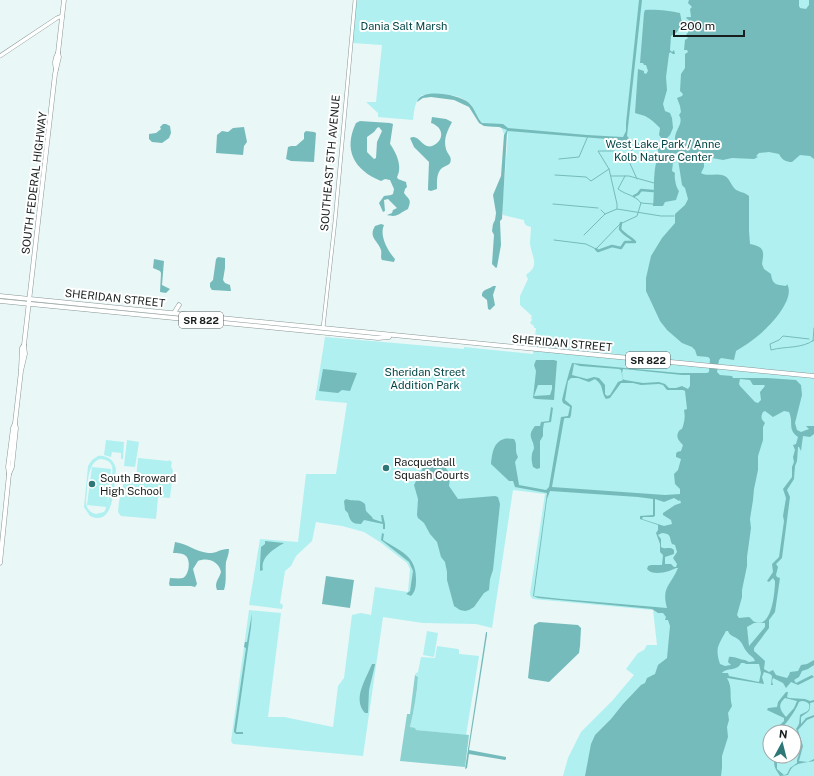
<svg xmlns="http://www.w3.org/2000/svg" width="814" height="776" font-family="'Public Sans',sans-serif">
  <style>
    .green { fill: #b0f0f0; fill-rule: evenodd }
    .forest { fill: #8bd1d0 }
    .water { fill: #76bbbb; fill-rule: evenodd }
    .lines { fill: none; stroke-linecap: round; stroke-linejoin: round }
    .stream { stroke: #76bbbb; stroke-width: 1 }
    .canal { stroke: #76bbbb; stroke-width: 2.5 }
    .tertiary-casing { stroke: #889695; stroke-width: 4 }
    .secondary-casing { stroke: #889695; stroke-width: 4.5 }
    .primary-casing { stroke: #889695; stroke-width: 5 }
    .tertiary { stroke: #fff; stroke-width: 3 }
    .secondary { stroke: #fff; stroke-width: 3.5 }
    .primary { stroke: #fff; stroke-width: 4 }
    .poi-dot { fill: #2e7777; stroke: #fff; stroke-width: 1.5 }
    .labels { text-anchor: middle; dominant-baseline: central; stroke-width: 4; stroke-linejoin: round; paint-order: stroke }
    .shield { fill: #fff; stroke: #5d6161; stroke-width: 1 }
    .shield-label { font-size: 10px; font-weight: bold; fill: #181d1d }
    .park-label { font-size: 11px; fill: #024646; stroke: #fff }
    .street-label { font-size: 11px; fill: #181d1d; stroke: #fff }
    .poi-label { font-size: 11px; fill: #181d1d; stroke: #fff; text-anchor: start }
  </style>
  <rect width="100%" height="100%" fill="#e9f7f7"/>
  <g class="green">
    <path d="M356,0H814V776H563L568,758L581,732L612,701L634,675L626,669L638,653L644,650L647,645H657L653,610L533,599L531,597L530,594L545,494L513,490L492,628L476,624L423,623L383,617L363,756L233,744L231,741L249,610L281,613L268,717H284L333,727L338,686L344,678L352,615L361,613L371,615L375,587L408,592L410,569L407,563L380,542L364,532L342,526L316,522L312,541L296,556L291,566L285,571L280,603L283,605L282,609L249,605L260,539L298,542L306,474H336L347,403L315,400L325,337L464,349V347L533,354L536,328H534V326L530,323L532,320L531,318L532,316L520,305V296L528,279L526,275C541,265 531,256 530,243C530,238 531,232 531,227C527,226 524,225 524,220L503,215L502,210L508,134H504L501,127C496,127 489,127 485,126C479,123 475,107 467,101C454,92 437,95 422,95C415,100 414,111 413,120L378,117V113L366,102H376L382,45L352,43ZM770,732H794V756H770Z"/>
    <polygon points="106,440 124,442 123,459 121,459 121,453 112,452 111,457 104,455"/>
    <polygon points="127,440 139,442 135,467 124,466"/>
    <path d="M98,456C107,455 114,460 116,469C114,484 115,528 90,516L84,507L88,466L92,460ZM100,459C105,459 110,461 112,466C114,473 108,507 104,512L96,514C90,513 86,508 86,501C88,489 86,463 100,459Z"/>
    <polygon points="138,458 168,461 170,460 172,463 171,466 173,471 170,498 158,497 156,519 121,516 118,512 119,502 125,478 136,480"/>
    <polygon points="92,467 111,469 107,507 87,505"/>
    <polygon points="427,631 438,633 434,657 423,655"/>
    <path d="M437,646L458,649L459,650V654L479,656L466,735L416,730L410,727C414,711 417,694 418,677L415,674L418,672L421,657L435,658Z"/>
  </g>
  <path class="forest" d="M415,675L418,677C417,694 414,710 410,727L415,728L416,730L469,735L465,767L400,761L407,714H410Z"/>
  <g class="water">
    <path d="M639,0H642L627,136C633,144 653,148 662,143V139L659,135L660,128C655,123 651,119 645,116C642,115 638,114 635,113L638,69L644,71V73L646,74L648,71L646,65H644L643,63H640L644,13L645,10C654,9 672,11 680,13L682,23L687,26L690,21L686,18L687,17H691L690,9L692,7L688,3L689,0H799V6L800,8L806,9L809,5V0H814V159L810,156L800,155L792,162C786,162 782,160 779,154L769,152L759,153L756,156L758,157L754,159L732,158L723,160L712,158L710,156L707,155L704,159V167L701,173C708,177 715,173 722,175C730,177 730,184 735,189C738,192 745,192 749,196V231L750,244C765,247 764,251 762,264L764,269L771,274C772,284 776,285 786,286L787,284C796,299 770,326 759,335C752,341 744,346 736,351L734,360L721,358L719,360L717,372L720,375L732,376L733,378H767L796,380L801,385L802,395L795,423L797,430L801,432L809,429L806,426H814V434L810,437L803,436L801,451L799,447H798L797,461L795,466L794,479L787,490L790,497L782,558L776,564L778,567L776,575L777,577L780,578L775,612L769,620V628L754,648V651L765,661L764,669L769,672L773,670L776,675L787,678L789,675L790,672L798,671L801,665L807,664L814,660V665L808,669L802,671L799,677L794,680L796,683L812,675L814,677L798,685L791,682L786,688L783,683L773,678L772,681L773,685H771L772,676L770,674L764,672L762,677L764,684L727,678C733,688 729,696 732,706L728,713L729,720L727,727L728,737L722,756V768L721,776H585L591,744L595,735L611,719L623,704L641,685L645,683L647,678L655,674L658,665L667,658L670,626L668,620H665L666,617L663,613H658L652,609L538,598L533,596L547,493L515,487L513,481H509L491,464C492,455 493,442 504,439C507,438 511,439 514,439C518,445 514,450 518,457L515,462L519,485L546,490L549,487L561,417L568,416L570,407L563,403L562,400C565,387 568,375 572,363L679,373H707L709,372L710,359L708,357L697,356L695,350L692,347L682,343L667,330L660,321L646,291V278L651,256L662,238L675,223V214L685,205L688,199L685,188L682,185L677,153L672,155L669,153L668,155L675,163H673L672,171L675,173C674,178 676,187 679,191L676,200L665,202L663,206H653C655,193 652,166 659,156L658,150C644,149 632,142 619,140L508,131L507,132L502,219L500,221L501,245L497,267L496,268L492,264L494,235L492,231L493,224L495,220L496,213L493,195L501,176L504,135L507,130L499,127L484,126L479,123L469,107L454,100L431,97L423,98L417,102C421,87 459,95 468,102C475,108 477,118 482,123L503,124L508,128L587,135L623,137L626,131V123ZM679,28L687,29L689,31L686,35L688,38L685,40L684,50H687L688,52L685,54V68L681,74L680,91L683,94L682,96L677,98L680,106L681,112L679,115C684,123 676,129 675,137C675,141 676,144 677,147L676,148L664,143L665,140L670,135L673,128L672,118L670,113L665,111L663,104L667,90L666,77L669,54L670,52L673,54H675L674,50L672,52L670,50L671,36L677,32ZM574,364L580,366L619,369L621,370L623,380L618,382L610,395L607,396L605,394V385L599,378L594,377L587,379L572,375ZM623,369L682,375H690V386L688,389L682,386L676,388H669L665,384L659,382L643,383L625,380L623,379L622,373ZM571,378H578L589,382L595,379C605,387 600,390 606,399L610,398L621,383H633L641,385L659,384L663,385L667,390H683L685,391L687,409L684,410C685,416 685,419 683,426C682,430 682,428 679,431C675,437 679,441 683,445L681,451L677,452L676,454V457L681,459L678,470L674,474L675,484L680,489V494L665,495L552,487L564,419L565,418H570L571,415L572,406L565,400L568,381ZM740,379L750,380L753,385H764L765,386L760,392L761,400L758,403L755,402L740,386L739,384ZM765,411L773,417L784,411L789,412C794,423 787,429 798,437L796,444L793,445L795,450L793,457L794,462L792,467V477L783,489L786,498L783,516L784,521L779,557L772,564L773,572L767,581L769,582L773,578L775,581C775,591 772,632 753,621C752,620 751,618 749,617L739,618L737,615L742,597V590L747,566V557L751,528L750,519L753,500L754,489L758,470V456L763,440V427L765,423C762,420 760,418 763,412ZM550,491L638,497L653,499V515L640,516V519L658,525V530L656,533L660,544V552L663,555L662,565H651L648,566L647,569C652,575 662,573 669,571C673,570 674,568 678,568C671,585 661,587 667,608L562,599L534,596L547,499ZM674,498L679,501L680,500L681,503L675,505L663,513V515L671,520L672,524L664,526L642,519L643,517H653L655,516V499L664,502ZM662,533C672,534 669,537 672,544L675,545L677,552L673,558L677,564L676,567H674L671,564H665V557L674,554V550C670,546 665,550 661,547V539L658,535ZM754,623H765V627L749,646L747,627ZM726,631H728C730,637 736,636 740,641C743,644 744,649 747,652C750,656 753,656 755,661L749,662L745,660C740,660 734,656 729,657L728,662L731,665L725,666L720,664C715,648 718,646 726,631ZM741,663H744L746,664H759L761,673L759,682L729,676L728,673H722C727,667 737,672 741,663Z"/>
    <path d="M432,117L446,119L452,122C448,130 443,138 446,149C447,154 453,157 450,163C449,165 445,166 442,168C436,173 437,182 437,189L431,191L428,190V188L429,162L414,147L410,138C419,133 422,149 432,146C445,141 444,127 431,123Z"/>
    <path d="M360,121L390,123L393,124L390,144C396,152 403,167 397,177L398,179L406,182L407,187L405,189L404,193C409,200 412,199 408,209C399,213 398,218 387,215L392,213L393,210L397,208L388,199L384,200L385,211L383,212L379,203L384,196L391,195L393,194L394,189L390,180L385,179L381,181C354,170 343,150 356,123ZM379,127L382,131L377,142L376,158L374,159L367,152V137L374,132L377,128Z"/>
    <polygon points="163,124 166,124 170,126 171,133 169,138 162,143 152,142 149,139 149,134 156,133 161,129 160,127"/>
    <polygon points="244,127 247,142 244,146 243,155 216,153 217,135 222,131 228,132 233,128"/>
    <polygon points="306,131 314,132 316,133 314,162 291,161 286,159 288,147 291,146 296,146 304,139 304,133"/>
    <path d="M381,224L384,225C379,236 388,251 395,259L394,262L382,260C380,257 382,254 381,250C378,240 368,238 375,226Z"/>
    <polygon points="218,257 225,258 225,268 223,280 225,283 230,285 231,291 229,291 212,290 210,287 210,283 213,280 216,259"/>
    <polygon points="154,259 164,261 162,285 170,289 166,293 160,292 161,273 160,271 153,268"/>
    <path d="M493,286H496L493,295L495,305L490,310L488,309L487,300L482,296V294C483,289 490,289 493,286Z"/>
    <path d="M536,360H554L557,361L554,400L536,399L533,398L536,371L534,365ZM538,385H552V389L550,395L534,396Z"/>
    <polygon points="323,369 357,373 350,391 342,390 338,393 319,391"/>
    <path d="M551,407L553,408L551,422L544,423L543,429V436L540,441V468L537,469L533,467C532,463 531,459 532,454C532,452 534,450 534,448C534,439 526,437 535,426H540L541,422L549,421Z"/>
    <polygon points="435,458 442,463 448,471 450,478 449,486 458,499 495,496 498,497 500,504 493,570 490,579 489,590 484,593 474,607 469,610 465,611 460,610 454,606 447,580 447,572 445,562 441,557 437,542 430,534 424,523 418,518 417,515 418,499 414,485 427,460"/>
    <path d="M346,499C353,502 359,498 365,504L366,511L372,517L373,519L382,522L381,515H383L385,524V529H383V524L364,520L361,524C352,524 350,521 348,513L345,510L344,501Z"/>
    <path d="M382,533L384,534L383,540C399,551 416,555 416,578C416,585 416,591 411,596L406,594L410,591L413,571L409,562L381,540Z"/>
    <path d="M265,541L284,543C274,549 260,557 263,570L260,571V565L261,547L265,544Z"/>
    <path d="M175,542C188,544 194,551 208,553C216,554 221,548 229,549C229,554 227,558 226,562C225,571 227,581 224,590H217C214,582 219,579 221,572C219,561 207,557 198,561L193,569L197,584L195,587L191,586H170L169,584L170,578C174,578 179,579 183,578C189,575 191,561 186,556C183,553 177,553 173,553Z"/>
    <polygon points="326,576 354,580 350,608 322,604"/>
    <polygon points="252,613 251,627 236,732 243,732 243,734 236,734 234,732 234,730 246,648 244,647 245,642 247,642"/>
    <polygon points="539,622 578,625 581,628 580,646 579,653 549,682 530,679 528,678 534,625"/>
    <polygon points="486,632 487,632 487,635 469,750 506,757 506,759 505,760 469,754 467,768 465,769"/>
    <path d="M372,664H375V665L369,690L368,713H365C352,699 366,679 372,664Z"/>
    <path d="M786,692H788L787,697L789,698L805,699L810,701L814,700V702L810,703C811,713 807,712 801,717V724L806,718L814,715V717L807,720L798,730L803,746L799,761L808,762L814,759V761C807,763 796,762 791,769C790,771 789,773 788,775L780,776C775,768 772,765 776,756H784L780,757L777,762V769L784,775L787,774L790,768L797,763V760L801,747L799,745L794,747V744C802,741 798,735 796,729L799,724L800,715C805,712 811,712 809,704C806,701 802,700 799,702C795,712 789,719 783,727L785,732H782L780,725L784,721V718L767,710L768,708L777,707L778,702ZM785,698L797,701L794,708L786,717C780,710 777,705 785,698Z"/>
  </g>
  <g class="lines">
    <g class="stream">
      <polyline points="651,113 653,109 649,106 651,103"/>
      <polyline points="636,144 628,156 628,159 637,179"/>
      <polyline points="559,159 579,157 588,136"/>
      <polyline points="555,175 586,177 591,181 609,169"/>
      <polyline points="611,176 629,176 654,183"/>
      <path d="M625,176L618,189C626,195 635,195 641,203L653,204"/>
      <polyline points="553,204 598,208"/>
      <polyline points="617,209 617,204 609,169 598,151 614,151 628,156 656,160"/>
      <polyline points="601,210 605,214"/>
      <polyline points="584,235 605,214 617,209 661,216 674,216"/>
      <polyline points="554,240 586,244 596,249 620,224 637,216 641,203"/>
      <path d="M809,339L783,336L779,340L770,344L771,350C785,346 802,349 814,340"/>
      <polyline points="813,341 814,328"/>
    </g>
    <g class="canal">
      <polyline points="634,196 638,194 641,190 653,191"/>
      <path d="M596,249L598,251L612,246L621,248L625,242H635C632,238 624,235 620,229L621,223"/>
    </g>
    <g class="tertiary-casing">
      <polyline id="tertiary" points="323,328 335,221 355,0"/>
    </g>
    <g class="secondary-casing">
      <polyline id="secondary" points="0,56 57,18 62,16"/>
    </g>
    <g class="primary-casing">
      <g id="primary">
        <path d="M56,69C54,63 55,58 58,53"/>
        <path d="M0,296C271,324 543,349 814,376"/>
        <polyline points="0,301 378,338 389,337"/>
        <polyline points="174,313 179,305"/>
        <polyline points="21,369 22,348 24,345"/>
        <polyline points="9,474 12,467 16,428 15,424"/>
        <polyline points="0,563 9,474 8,467 13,428 15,423 21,371 25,354 24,345 55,74 59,57 58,53 64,0"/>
      </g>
    </g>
    <use href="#tertiary" class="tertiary"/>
    <use href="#secondary" class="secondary"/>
    <use href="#primary" class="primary"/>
  </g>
  <g class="poi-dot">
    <circle cx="386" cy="468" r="4"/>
    <circle cx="92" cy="484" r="4"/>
  </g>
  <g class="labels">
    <g class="shield">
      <rect x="179" y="312" width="44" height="16" rx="3"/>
      <rect x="626" y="352" width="44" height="16" rx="3"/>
    </g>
    <g class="shield-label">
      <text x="201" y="320">SR 822</text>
      <text x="648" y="360">SR 822</text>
    </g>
    <g class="park-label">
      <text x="404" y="26">Dania Salt Marsh</text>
      <text x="663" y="144">West Lake Park / Anne<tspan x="663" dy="13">Kolb Nature Center</tspan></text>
      <text x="425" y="372">Sheridan Street<tspan x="425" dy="13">Addition Park</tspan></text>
    </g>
    <g class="street-label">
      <text transform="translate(330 163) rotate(-85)">SOUTHEAST 5TH AVENUE</text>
      <text transform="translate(34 183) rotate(-83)">SOUTH FEDERAL HIGHWAY</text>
      <text transform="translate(115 298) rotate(6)">SHERIDAN STREET</text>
      <text transform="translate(562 343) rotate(5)">SHERIDAN STREET</text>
    </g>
    <g class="poi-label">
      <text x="394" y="462">Racquetball<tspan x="394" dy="13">Squash Courts</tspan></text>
      <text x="100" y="478">South Broward<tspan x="100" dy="13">High School</tspan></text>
    </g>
  </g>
  <g transform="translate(782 744) rotate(7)"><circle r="19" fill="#ffffff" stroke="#a3a5a5"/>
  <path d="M0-3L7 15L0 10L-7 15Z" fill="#2e7777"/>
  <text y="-6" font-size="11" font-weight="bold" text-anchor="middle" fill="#181d1d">N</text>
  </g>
  <path d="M674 30v6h70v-6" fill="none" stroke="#181d1d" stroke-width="2"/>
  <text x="680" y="30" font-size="12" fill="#181d1d" stroke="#ffffff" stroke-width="3" paint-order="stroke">200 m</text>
</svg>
